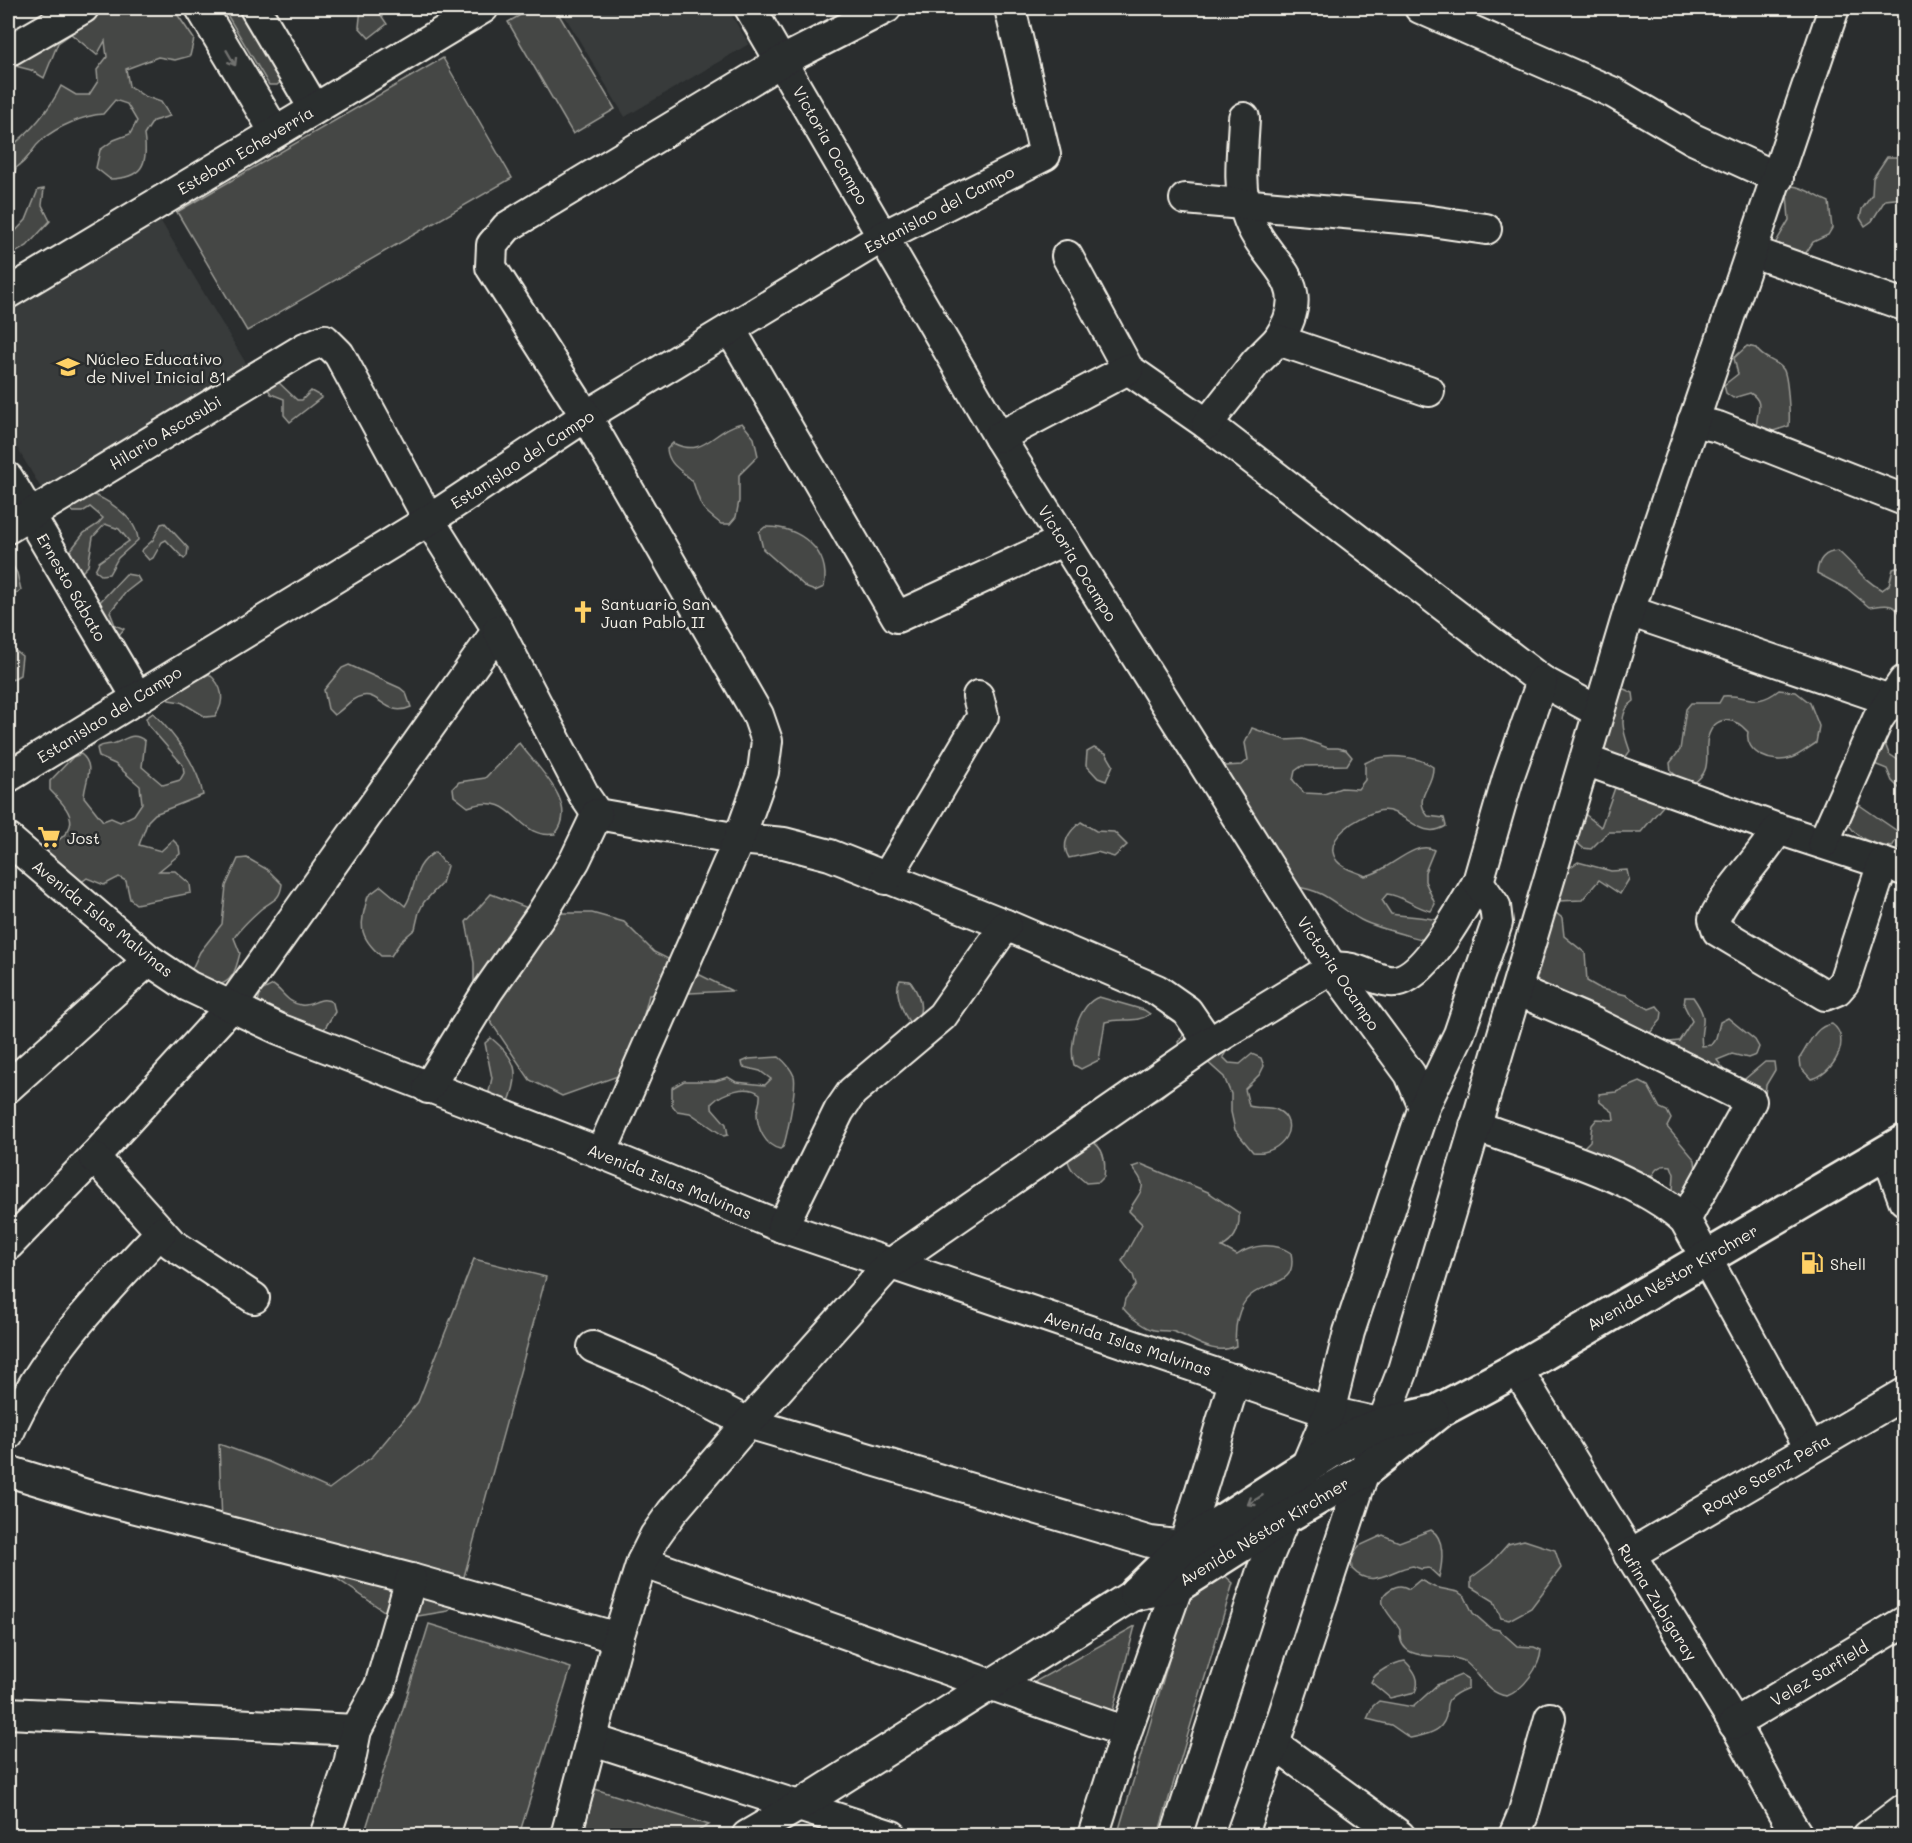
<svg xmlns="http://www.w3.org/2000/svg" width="1912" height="1843" font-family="Mali,sans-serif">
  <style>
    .built { fill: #373a3a }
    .green { fill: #444645; stroke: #9c9c96; stroke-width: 1.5 }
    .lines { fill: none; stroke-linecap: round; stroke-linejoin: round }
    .minor-casing { stroke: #f4f1e8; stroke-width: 34 }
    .major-casing { stroke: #f4f1e8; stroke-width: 38 }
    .minor { stroke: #2a2d2e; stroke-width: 30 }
    .major { stroke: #2a2d2e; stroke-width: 33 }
    .oneway { stroke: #71726f }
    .labels { text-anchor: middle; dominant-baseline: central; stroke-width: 5; stroke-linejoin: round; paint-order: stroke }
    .street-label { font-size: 16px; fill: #f4f1e8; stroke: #2a2d2e }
    .poi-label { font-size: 16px; fill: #f4f1e8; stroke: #2a2d2e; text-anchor: start }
  </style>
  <rect width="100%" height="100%" fill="#2a2d2e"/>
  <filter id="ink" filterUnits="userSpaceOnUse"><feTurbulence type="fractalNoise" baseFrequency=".0167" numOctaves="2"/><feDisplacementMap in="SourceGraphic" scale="12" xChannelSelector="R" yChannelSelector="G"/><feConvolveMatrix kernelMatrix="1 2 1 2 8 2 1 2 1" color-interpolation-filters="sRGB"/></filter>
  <g filter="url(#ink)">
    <g class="built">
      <polygon points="560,8 727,8 749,44 625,117"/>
      <polygon points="159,218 247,365 41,488 8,433 8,309"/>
    </g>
    <g class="green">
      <path d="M65,8H173L194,39L190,56L175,60L158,57L126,69L129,86L144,96L161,102L170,116L153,121L144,135C149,166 141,178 110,179L96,168L100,150L114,140L130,134L137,121L127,104L115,100L103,114C85,115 56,127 42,140C30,150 32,157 16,168L13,185L8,188V149C29,133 50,110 61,86L76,95H89L98,81L97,70L107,57L105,41L97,55L71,34L58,43L44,78L31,70L15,66L14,49Z"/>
      <polygon points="223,8 244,8 286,77 277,85 269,85"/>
      <polygon points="361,8 376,8 387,24 369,38 359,27"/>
      <polygon points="533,8 555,8 615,109 573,134 508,22"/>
      <polygon points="443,58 512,178 247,331 177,212"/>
      <polygon points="1887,157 1904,157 1904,198 1885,200 1872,221 1865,226 1860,218 1862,209 1872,195 1873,178"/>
      <path d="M1792,186C1805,187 1817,197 1829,202L1832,228L1828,235L1813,242L1804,256L1779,251L1776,242L1789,220L1787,193Z"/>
      <polygon points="44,189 42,205 50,221 27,246 8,257 8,239 26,220 38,190"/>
      <path d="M1747,346L1756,348C1763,360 1775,359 1783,369C1788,375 1790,417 1789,426L1764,434L1757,430C1754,414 1767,403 1750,393L1733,398L1726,393L1724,385L1738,374L1734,358Z"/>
      <polygon points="274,378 297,400 302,400 311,391 322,397 290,422 284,415 284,399 271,394 266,386"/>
      <path d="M742,423L754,438L758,456L739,475V501L736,517L730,524H721C698,506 702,508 693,482C683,470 669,467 667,449L673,443C705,459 713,429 742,423Z"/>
      <path d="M86,493C106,497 137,518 138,540L118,558L109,574L101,575L95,570L99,562L129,541L119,529L105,524L93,537L88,566L75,579L67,555L84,533L98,524L103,518L90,507L82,512H73L67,504Z"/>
      <polygon points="165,523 188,548 187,556 184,559 166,540 162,542 153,558 149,560 141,551 153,540 161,524"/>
      <path d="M765,527C799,526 831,550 824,587L815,591L807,588L763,549L759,532Z"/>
      <path d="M1838,551C1854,565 1863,580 1882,590L1889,585L1893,569L1904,565V619C1894,601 1886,605 1869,607L1849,590L1817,573C1818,560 1824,552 1838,551Z"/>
      <polygon points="8,558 17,573 21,590 9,598 12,615 8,622"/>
      <polygon points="126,574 137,576 140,581 126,592 110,612 115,625 124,629 119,635 110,636 98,604"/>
      <polygon points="8,645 22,656 20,675 8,682"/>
      <path d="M349,665L400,688L406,693L411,707C387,718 380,692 362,696C350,698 345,709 334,715L328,709L324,690L342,668Z"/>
      <path d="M209,674C223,686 226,701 215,716L206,717L181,702L169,700L167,696Z"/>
      <path d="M1624,689L1633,693L1634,701C1616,713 1624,734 1630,751L1625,758C1612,760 1606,754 1596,746L1616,691Z"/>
      <path d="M1779,690L1796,692L1810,703L1819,726L1816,743C1808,748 1800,755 1791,758C1773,765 1744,753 1748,732C1735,717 1715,714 1708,737C1705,748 1709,760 1705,770C1703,776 1698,780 1693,784L1685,783L1671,771L1670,763L1680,750L1686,709L1691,703H1719L1723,696C1749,694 1755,709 1779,690Z"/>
      <path d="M153,713C174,734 198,765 203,795L155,814L148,821L139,845L161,851L173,840L179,846L180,854L159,871H175L190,884L191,893L136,904L130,899L126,881L119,877L104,885L87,878L80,883L44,850C78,829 79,819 50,790V781L73,757L81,754C96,766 85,780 84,797L103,821L111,818L120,822L134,815L142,803L140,786L115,764L99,757L97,748C103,744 106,745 112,744C125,741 132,730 145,741L142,767L163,785L180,780L184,773L183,765L149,726L146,718Z"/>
      <path d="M1252,728L1285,740L1303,739L1328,748H1338L1346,750L1352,757L1347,765L1302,766L1295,771L1293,780L1304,793L1324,794L1341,788L1358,789L1365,780V763C1381,753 1418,755 1433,767C1434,787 1412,797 1428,816L1444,818L1446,826C1418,843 1404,805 1378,811C1360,816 1320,838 1337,861C1344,870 1356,871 1365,876C1389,872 1414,839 1434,850L1425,872V881L1435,904L1431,911C1415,908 1402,895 1387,894L1382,900L1391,914C1415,918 1448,914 1462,938C1460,939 1458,942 1455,943C1441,947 1375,927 1361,920C1336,906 1326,890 1296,887L1225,775V766L1242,765L1248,760L1245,743Z"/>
      <polygon points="1883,738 1889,754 1904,764 1904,793 1892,781 1887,769 1872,763"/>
      <path d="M519,743C536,766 581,805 555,834C515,840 517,790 468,807L454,796L453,788L459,782L485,778Z"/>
      <polygon points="1094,748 1106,753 1113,765 1106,781 1098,778 1086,765 1087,752"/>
      <polygon points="1616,785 1664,797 1663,806 1641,832 1608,832 1591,849 1583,848 1571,837 1581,811 1601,827"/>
      <path d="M1858,804L1900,833L1892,847C1871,844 1856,839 1845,819L1849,805Z"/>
      <path d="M1081,822L1096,831L1114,832L1127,845L1114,857L1097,852L1069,858C1060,844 1069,831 1081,822Z"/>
      <path d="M435,852L447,866L442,883L424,902L419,912L415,929L401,941L391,956H381C357,935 360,925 368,896L381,886L405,906C419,884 410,868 435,852Z"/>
      <path d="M247,858L268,870L282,884C280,901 272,900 261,909C252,917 240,928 234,938L240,953C236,970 233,983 214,986L191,971L200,952L222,924L226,886L238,859Z"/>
      <polygon points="1578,862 1611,871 1627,870 1629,879 1620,894 1599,880 1582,900 1558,901 1547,889 1557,876"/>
      <polygon points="491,894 541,913 592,913 624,922 654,952 732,991 649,995 629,1072 562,1096 530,1080 474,997 474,963 466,922"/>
      <polygon points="1555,912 1562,918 1564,936 1585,953 1587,981 1601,989 1626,995 1649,1009 1657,1006 1662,1012 1661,1020 1644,1040 1542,997 1522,963 1547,914"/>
      <path d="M900,980L910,981C920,995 927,1012 912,1025C904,1017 893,990 900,980Z"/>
      <path d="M273,985C283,991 287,1003 301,1005C313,1007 321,994 333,1003L335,1012L323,1031L256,1009L261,991Z"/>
      <path d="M1099,997L1144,1010L1150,1014C1136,1024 1121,1017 1105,1022L1099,1060L1081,1069L1074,1065C1068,1045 1078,1004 1099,997Z"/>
      <path d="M1685,997H1693C1712,1024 1698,1021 1702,1046L1711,1045L1716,1038L1720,1022L1728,1018L1755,1040L1759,1047L1756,1055L1748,1058L1732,1054L1717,1060L1732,1080L1664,1048L1670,1042L1679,1041L1692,1021L1684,1005Z"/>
      <path d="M1832,1024C1853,1039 1833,1075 1811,1079L1800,1067L1799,1059C1809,1045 1814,1026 1832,1024Z"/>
      <path d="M1183,1035L1225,1040L1227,1050L1223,1057L1229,1063L1240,1064L1252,1054L1261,1058L1264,1066L1260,1074L1245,1089L1249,1106C1258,1109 1269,1106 1277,1110C1302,1122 1283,1156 1253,1152L1235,1130L1231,1112V1094L1224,1077L1205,1060L1159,1099L1150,1104L1142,1102L1180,1050L1178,1042Z"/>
      <path d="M491,1038C517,1059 521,1073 508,1104L488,1096L492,1078L485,1043Z"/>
      <path d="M779,1057C784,1061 791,1069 794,1076C797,1085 787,1137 783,1147L780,1149C765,1146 757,1128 757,1113C758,1106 761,1101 760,1094C747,1084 723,1092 712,1103V1108L726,1124L728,1135L724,1136L690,1113L677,1111L672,1105V1088L684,1081H715L728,1077L736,1082L765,1085L771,1079L760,1071L743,1067L742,1062L749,1059Z"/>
      <polygon points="1765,1062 1774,1062 1775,1070 1766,1085 1764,1106 1739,1084"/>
      <path d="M1640,1082L1648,1086L1660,1108L1667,1111L1671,1119L1667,1127L1695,1160C1697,1175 1695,1191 1680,1196L1673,1191L1674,1174L1671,1166C1659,1164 1655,1169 1650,1180L1578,1153L1590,1141L1592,1125L1597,1119L1614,1120L1613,1112L1600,1102L1599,1094L1616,1092Z"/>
      <path d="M1091,1141C1105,1148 1106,1163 1104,1177L1099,1182L1086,1183C1077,1175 1067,1168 1068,1156Z"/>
      <path d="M1141,1164L1208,1192L1239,1213C1240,1227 1236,1240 1222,1247L1237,1255C1253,1244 1275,1242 1291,1253C1298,1286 1268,1281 1251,1295C1237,1306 1234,1330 1236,1346C1215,1356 1196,1341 1177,1333C1169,1329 1162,1332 1154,1330C1144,1328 1129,1316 1123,1308L1125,1299L1136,1285L1133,1275L1122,1261L1142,1224L1129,1211C1140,1189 1151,1190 1132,1167Z"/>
      <polygon points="474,1259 546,1277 459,1595 448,1611 418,1616 384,1611 269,1532 222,1523 219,1444 269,1462 329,1489 373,1456 418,1402"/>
      <path d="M1431,1530C1445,1538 1443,1561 1439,1577L1429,1568L1421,1569L1413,1566C1392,1568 1373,1591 1352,1569L1351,1560L1359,1546L1383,1535L1399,1542Z"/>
      <polygon points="1524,1540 1555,1550 1561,1568 1531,1608 1509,1620 1501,1618 1494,1601 1471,1587 1471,1578 1491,1563 1508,1544"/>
      <polygon points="1222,1573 1233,1583 1158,1835 1117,1836 1189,1592"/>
      <path d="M1420,1580L1434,1587L1458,1592L1465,1597L1473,1613L1490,1628L1499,1630L1517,1646L1534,1647L1541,1650C1540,1667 1523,1690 1507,1696C1485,1693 1480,1672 1464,1661C1446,1651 1397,1667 1400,1630C1394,1617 1370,1601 1391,1589C1398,1585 1402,1585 1409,1589Z"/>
      <polygon points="429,1624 571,1668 519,1835 364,1835"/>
      <polygon points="1135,1626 1112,1714 1029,1685"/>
      <path d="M1405,1661C1415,1671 1421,1680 1415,1692L1390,1698L1371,1682C1375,1672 1393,1663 1405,1661Z"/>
      <path d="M1461,1675L1468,1679V1688C1433,1702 1455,1709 1441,1726C1434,1734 1419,1736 1410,1738L1391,1725L1367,1719L1373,1706L1379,1701L1413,1707L1437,1685Z"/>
      <polygon points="595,1789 709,1825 691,1835 582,1835"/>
    </g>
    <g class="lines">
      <g class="minor-casing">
        <g id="minor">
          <polyline points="201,8 275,132"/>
          <polyline points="255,8 314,108"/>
          <polyline points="750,8 999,437 1332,968 1410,1074 1424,1107"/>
          <polyline points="1420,8 1614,93 1693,139 1778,178"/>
          <polyline points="8,51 83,8"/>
          <path d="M1244,118C1243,149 1237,184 1247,214C1263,266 1319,279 1278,340"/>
          <polyline points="1185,199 1424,220 1486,229"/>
          <polyline points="1753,252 1904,305"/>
          <polyline points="1067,256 1128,369 1207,424 1542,681 1599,712"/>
          <polyline points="8,293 483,8"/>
          <polyline points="730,329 897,617 1064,540"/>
          <polyline points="1693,421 1718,427 1904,500"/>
          <polyline points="1207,424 1256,362 1278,340 1429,391"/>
          <polyline points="999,437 1128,369"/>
          <polyline points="8,478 137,697"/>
          <polyline points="8,528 305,348 325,340 339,354 429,520 498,630 230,1008 94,1157 8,1245"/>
          <polyline points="1629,611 1890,700"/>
          <polyline points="498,630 584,795 597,814 739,839 784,843 830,855 1006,925 1157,990 1187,1011 1209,1043"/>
          <polyline points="1585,760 1778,829 1904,870"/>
          <polyline points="8,777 429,520 586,416 884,236 1045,155 1010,8"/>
          <path d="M1778,829C1759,861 1730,886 1714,919L1718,931L1825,995L1837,990L1844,982L1883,863"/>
          <polyline points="8,839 149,960 188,986 279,1029 601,1153 782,1227 1329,1412 1383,1424"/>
          <polyline points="1823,843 1878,719 1904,681"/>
          <polyline points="886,879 983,716 978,696"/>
          <polyline points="1517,990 1594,1023 1751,1101 1685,1220"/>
          <polyline points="8,1087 149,960"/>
          <polyline points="428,1088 487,992 541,915 575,860 597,814"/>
          <path d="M1475,1126C1538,1149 1637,1175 1685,1220L1810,1448"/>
          <polyline points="601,1153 739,839 763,772 767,741 758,715 586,416 491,267 492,245 507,227 782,61 886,8"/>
          <polyline points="1887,1153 1904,1200"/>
          <polyline points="94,1157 172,1244 254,1298"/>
          <polyline points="782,1227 839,1111 852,1092 942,1016 1006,925"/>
          <polyline points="593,1347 649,1371 748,1423 1150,1542 1184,1546"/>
          <path d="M1517,1369C1588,1487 1661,1604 1733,1721C1756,1759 1773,1799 1798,1836"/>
          <path d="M8,1434C42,1355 102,1294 161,1232"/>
          <polyline points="8,1471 90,1496 411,1579 618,1638"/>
          <polyline points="1629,1555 1904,1394"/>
          <polyline points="642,1562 1126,1732"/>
          <polyline points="8,1713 356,1730"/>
          <polyline points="1734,1724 1904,1622"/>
          <polyline points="593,1740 892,1836"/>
          <polyline points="1274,1744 1400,1836"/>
          <polyline points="325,1836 349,1765 356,1730 380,1686 411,1579"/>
          <path d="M566,1836L618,1638L642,1562L655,1536L672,1512L748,1423L889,1265L1209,1043L1332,968C1357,965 1367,978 1389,981C1423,986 1462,907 1478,882"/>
          <polyline points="747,1836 800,1805 1136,1593"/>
          <polyline points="1093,1836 1126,1732 1178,1585 1184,1546 1235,1379"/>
          <polyline points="1176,1836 1262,1571 1329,1412 1349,1332 1424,1107 1459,1034 1497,923 1495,906 1478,882 1508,778 1542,681"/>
          <polyline points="1241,1836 1274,1744 1364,1471 1403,1370 1629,611 1834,8"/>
          <polyline points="1514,1836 1523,1815 1550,1718"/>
          <polyline points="1868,1836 1904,1809"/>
        </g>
      </g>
      <g class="major-casing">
        <g id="major">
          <polyline points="1136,1593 1178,1585 1283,1518 1364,1471 1439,1411 1517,1369 1904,1142"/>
          <polyline points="1136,1593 1184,1546 1359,1433 1383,1424 1432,1413"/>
        </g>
      </g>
      <use href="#minor" class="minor"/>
      <use href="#major" class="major"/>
    </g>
    <defs><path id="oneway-shaft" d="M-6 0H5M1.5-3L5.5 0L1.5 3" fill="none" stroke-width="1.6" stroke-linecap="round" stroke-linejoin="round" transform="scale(1.5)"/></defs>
    <g class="oneway">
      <use href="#oneway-shaft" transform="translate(231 58) rotate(60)"/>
      <use href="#oneway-shaft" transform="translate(1255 1500) rotate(148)"/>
    </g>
  </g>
  <defs>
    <g id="school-bare" transform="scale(1.8)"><path d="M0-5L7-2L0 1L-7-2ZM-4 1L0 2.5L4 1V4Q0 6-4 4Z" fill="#ffd166" stroke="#2a2d2e" stroke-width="2.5" paint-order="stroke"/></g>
    <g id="church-bare" transform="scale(1.8)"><path d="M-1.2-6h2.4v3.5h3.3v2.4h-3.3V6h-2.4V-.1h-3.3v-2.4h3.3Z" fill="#ffd166" stroke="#2a2d2e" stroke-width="2.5" paint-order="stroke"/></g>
    <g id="supermarket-bare" transform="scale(1.8)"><path d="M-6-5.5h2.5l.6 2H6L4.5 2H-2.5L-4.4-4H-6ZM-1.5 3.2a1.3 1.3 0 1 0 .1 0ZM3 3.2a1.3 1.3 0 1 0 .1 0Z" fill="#ffd166" stroke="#2a2d2e" stroke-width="2.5" paint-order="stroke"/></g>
    <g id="fuel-bare" transform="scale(1.8)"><path d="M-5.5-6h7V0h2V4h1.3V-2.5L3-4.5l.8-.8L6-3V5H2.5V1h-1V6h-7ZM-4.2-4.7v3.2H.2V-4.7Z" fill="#ffd166" stroke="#2a2d2e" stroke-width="2.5" paint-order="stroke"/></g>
  </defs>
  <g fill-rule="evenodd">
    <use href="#school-bare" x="68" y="367"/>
    <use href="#church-bare" x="583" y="612"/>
    <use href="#supermarket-bare" x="49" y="837"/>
    <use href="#fuel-bare" x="1812" y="1263"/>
  </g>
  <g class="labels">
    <g class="street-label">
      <text transform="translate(831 145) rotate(60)">Victoria Ocampo</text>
      <text transform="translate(245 150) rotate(-31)">Esteban Echeverría</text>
      <text transform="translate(939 209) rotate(-28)">Estanislao del Campo</text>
      <text transform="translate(165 432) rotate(-31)">Hilario Ascasubi</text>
      <text transform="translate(522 459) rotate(-33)">Estanislao del Campo</text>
      <text transform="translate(1078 563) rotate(58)">Victoria Ocampo</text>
      <text transform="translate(72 587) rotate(60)">Ernesto Sábato</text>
      <text transform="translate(109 714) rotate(-32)">Estanislao del Campo</text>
      <text transform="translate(103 918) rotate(39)">Avenida Islas Malvinas</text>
      <text transform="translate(1339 973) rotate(56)">Victoria Ocampo</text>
      <text transform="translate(670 1181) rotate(22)">Avenida Islas Malvinas</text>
      <text transform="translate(1672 1277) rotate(-30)">Avenida Néstor Kirchner</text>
      <text transform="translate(1128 1343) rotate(18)">Avenida Islas Malvinas</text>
      <text transform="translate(1766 1474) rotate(-30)">Roque Saenz Peña</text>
      <text transform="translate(1264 1531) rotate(-31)">Avenida Néstor Kirchner</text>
      <text transform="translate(1658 1602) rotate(58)">Rufina Zubigaray</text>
      <text transform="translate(1819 1673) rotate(-31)">Velez Sarfield</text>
    </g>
    <g class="poi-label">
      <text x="86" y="358">Núcleo Educativo<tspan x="86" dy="18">de Nivel Inicial 81</tspan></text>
      <text x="601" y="603">Santuario San<tspan x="601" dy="18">Juan Pablo II</tspan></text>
      <text x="67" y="837">Jost</text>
      <text x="1830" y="1263">Shell</text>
    </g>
  </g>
  <rect width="1912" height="1843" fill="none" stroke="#2a2d2e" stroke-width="30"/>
  <rect x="15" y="15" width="1882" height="1813" fill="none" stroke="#f4f1e8" stroke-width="2" filter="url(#ink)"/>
</svg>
